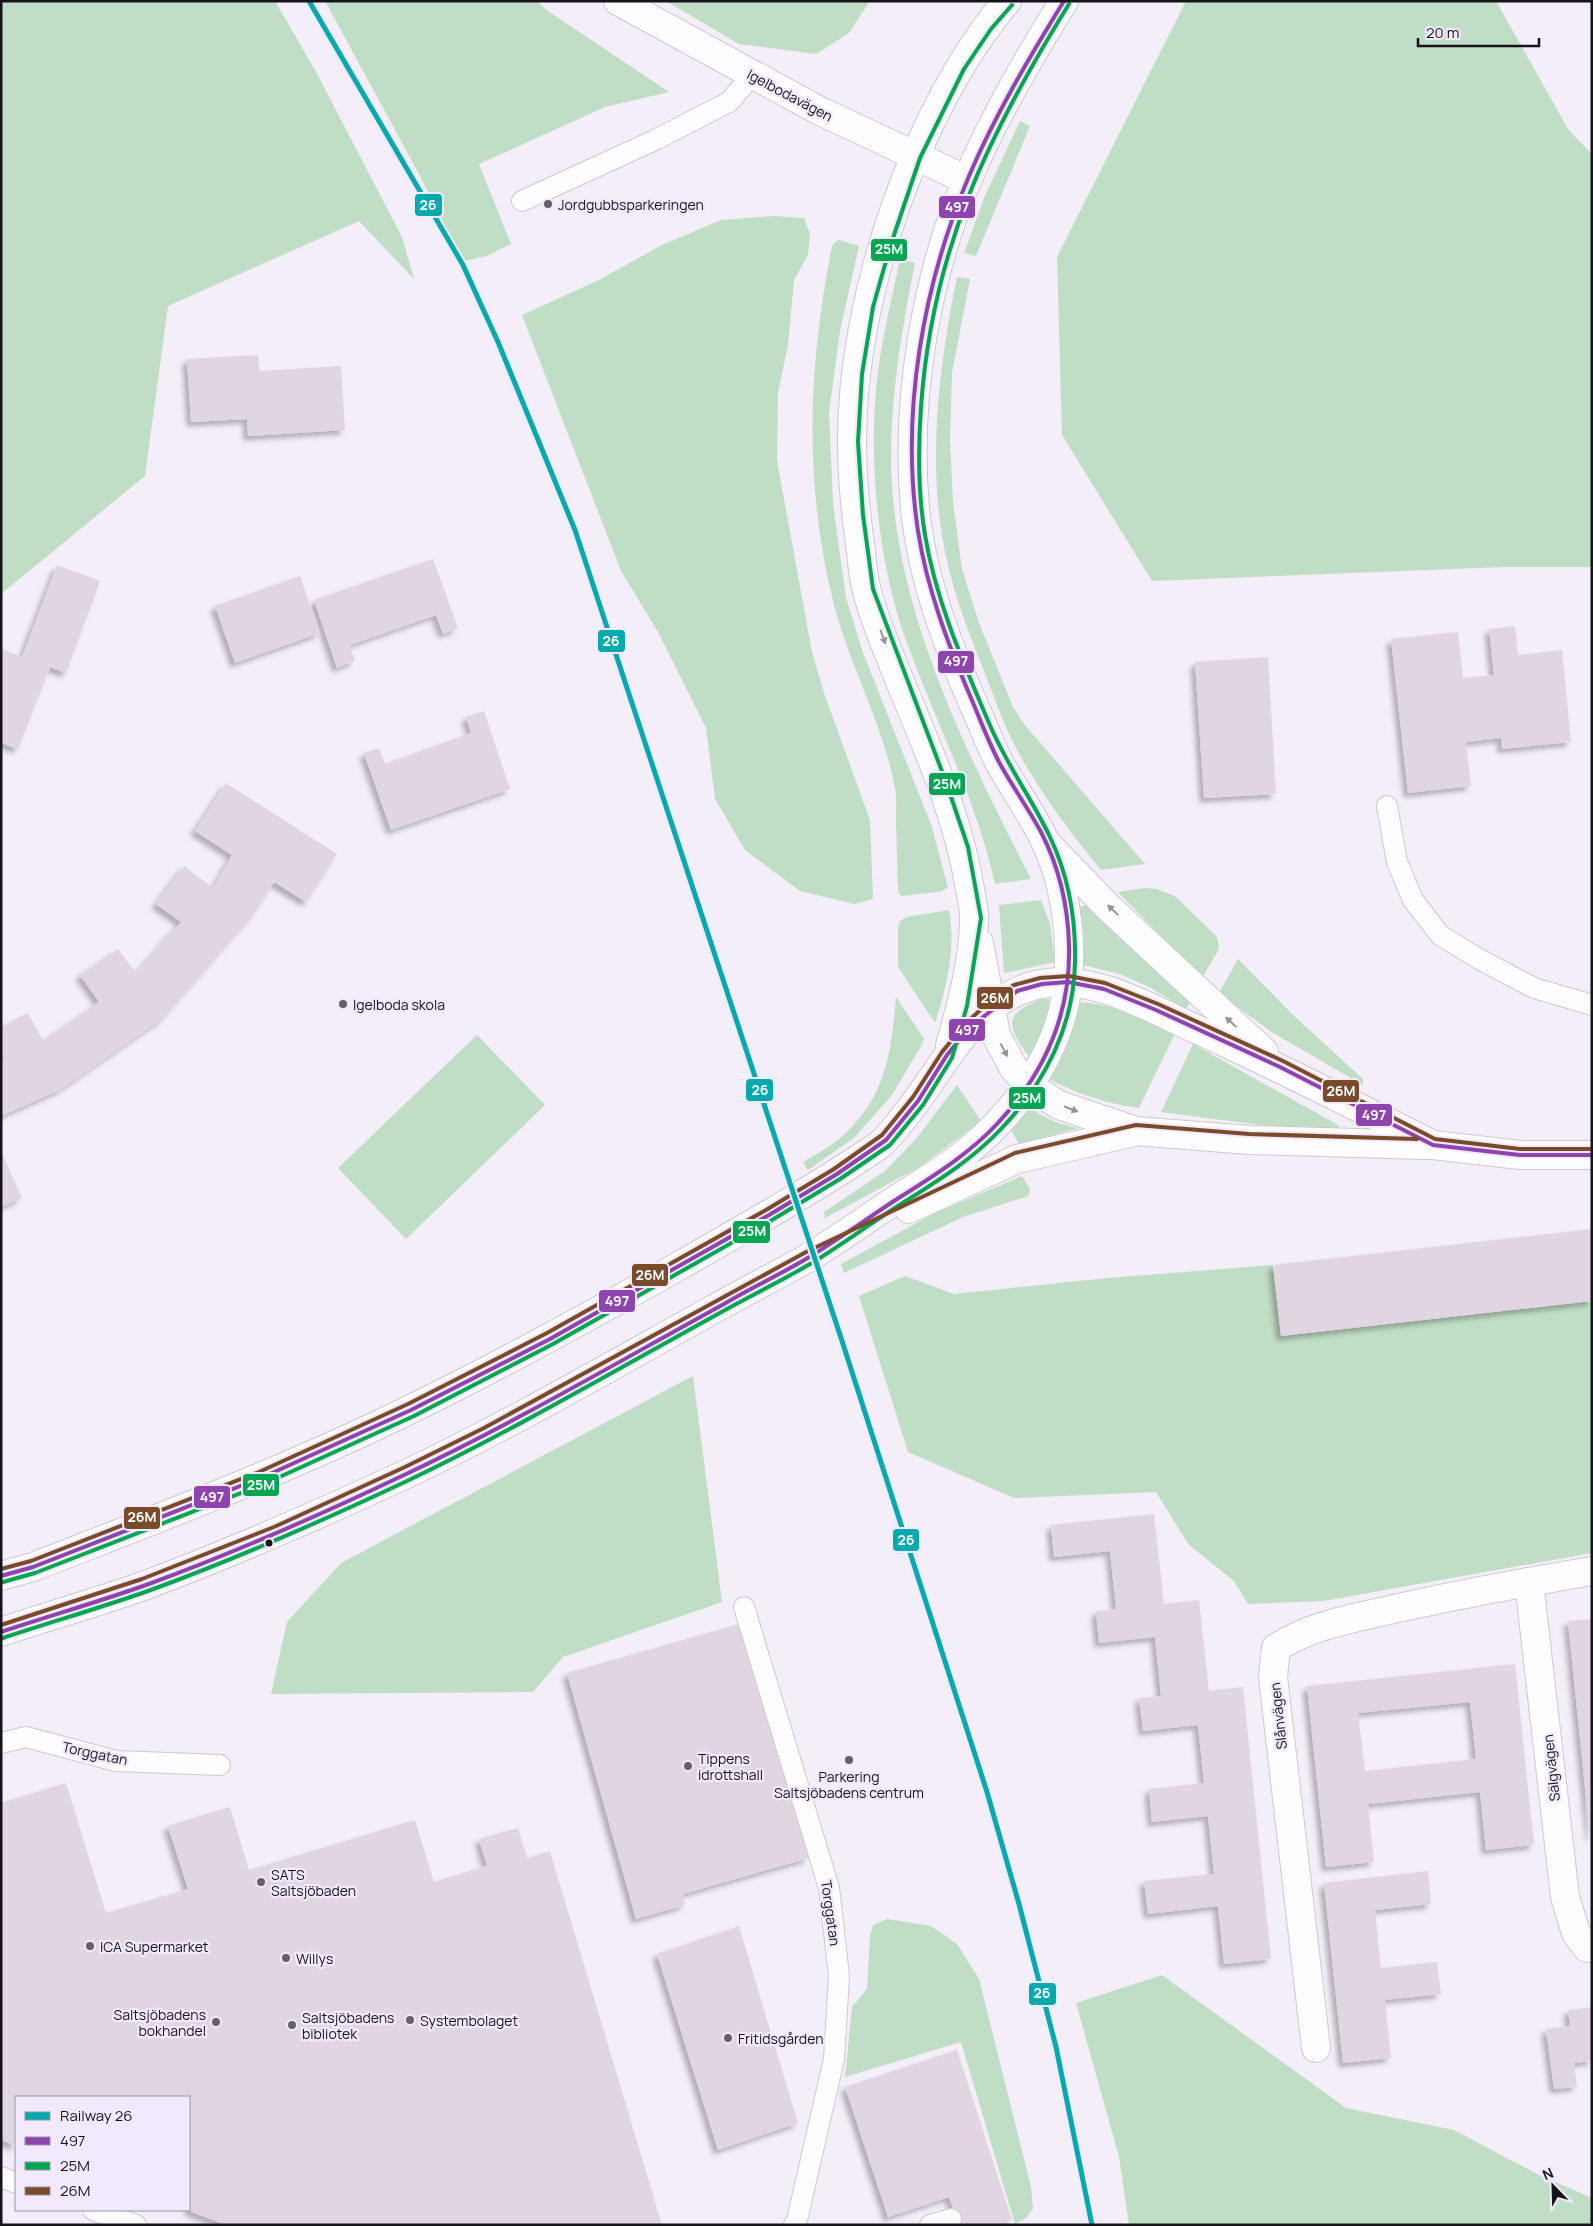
<svg xmlns="http://www.w3.org/2000/svg" width="1593" height="2226" font-family="Manrope,sans-serif">
  <style>
    .green { fill: #c0ddc6 }
    .building { fill: #e1d5e1; fill-rule: evenodd; filter: url(#shadow) }
    .lines { fill: none; stroke-linecap: round; stroke-linejoin: round }
    .service-casing { stroke: #cdc9d1; stroke-width: 22 }
    .minor-casing { stroke: #cdc9d1; stroke-width: 30 }
    .tertiary-casing { stroke: #cdc9d1; stroke-width: 30 }
    .secondary-casing { stroke: #cdc9d1; stroke-width: 30 }
    .service { stroke: #fdfcfe; stroke-width: 20 }
    .minor { stroke: #fdfcfe; stroke-width: 28 }
    .tertiary { stroke: #fdfcfe; stroke-width: 28 }
    .secondary { stroke: #fdfcfe; stroke-width: 28 }
    .bus-1-casing { stroke: #f2e9fd; stroke-width: 8 }
    .bus-2-casing { stroke: #f2e9fd; stroke-width: 8 }
    .bus-3-casing { stroke: #f2e9fd; stroke-width: 8 }
    .bus-1 { stroke: #8e44ad; stroke-width: 4 }
    .bus-2 { stroke: #00a651; stroke-width: 4 }
    .bus-3 { stroke: #7a4b2a; stroke-width: 4 }
    .rail-1-casing { stroke: #f2e9fd; stroke-width: 9 }
    .rail-1 { stroke: #00aaad; stroke-width: 5 }
    .oneway { fill: #959397 }
    .poi-dot { fill: #636068; stroke: #f2e9fd; stroke-width: 2 }
    .bus-dot { fill: #16131a; stroke: #f2e9fd; stroke-width: 2 }
    .labels { text-anchor: middle; dominant-baseline: central; stroke-width: 4.5; stroke-linejoin: round; paint-order: stroke }
    .street-label { font-size: 14px; fill: #16131a; stroke: #f2e9fd }
    .poi-label { font-size: 14px; fill: #16131a; stroke: #f2e9fd; text-anchor: start }
    .line-badge { stroke: #f2e9fd; stroke-width: 2 }
    .badge-label { font-size: 14px; text-anchor: middle; font-weight: bold; fill: #fff }
  </style>
  <defs>
    <filter id="shadow"><feDropShadow dx="-4.5" dy="4.5" stdDeviation="2.5" flood-color="#0004"/></filter>
  </defs>
  <rect width="100%" height="100%" fill="#f3eef8"/>
  <g class="green">
    <polygon points="1,1 275,1 315,70 402,237 414,279 359,221 168,306 145,476 1,594"/>
    <polygon points="325,1 537,1 548,11 669,92 605,107 479,164 511,244 487,256 463,261 420,176"/>
    <polygon points="666,1 870,1 849,33 816,54 739,44"/>
    <polygon points="1186,1 1496,1 1568,129 1592,154 1592,567 1503,567 1152,581 1062,435 1057,257"/>
    <polygon points="1020,121 1030,126 976,256 964,253 984,198"/>
    <polygon points="773,216 804,218 810,234 808,255 794,280 788,344 778,393 777,461 812,652 824,693 870,820 873,899 854,904 800,891 745,850 715,799 706,728 658,632 621,571 522,315 599,280 662,245 721,220"/>
    <path d="M839,240L859,246L840,331L829,412L833,504L846,598L862,650L932,827L948,888L938,892L902,896L899,894L898,890C897,867 897,844 896,822C896,811 897,798 895,788C883,723 849,665 833,601C804,482 808,370 831,251L833,244Z"/>
    <path d="M900,259L915,263C902,328 891,392 891,458C892,607 965,749 1031,879L995,884C977,801 936,723 907,643C879,567 869,470 876,390C880,346 891,302 900,259Z"/>
    <path d="M957,277L970,279L952,373L950,441L953,502L962,569L979,623L1013,707L1024,724L1145,864L1101,870C1066,827 1032,782 1008,732C1000,714 993,694 986,676C972,641 958,606 949,569C925,475 938,370 957,277Z"/>
    <polygon points="1144,888 1157,889 1175,896 1217,937 1219,949 1202,978 1118,892"/>
    <polygon points="1041,900 1050,924 1055,962 1004,973 999,905"/>
    <polygon points="1091,902 1144,960 1190,1002 1186,1009 1151,988 1120,974 1083,965 1084,933 1077,909"/>
    <path d="M949,910C956,950 947,985 935,1023L898,967V928L900,921L907,917Z"/>
    <polygon points="1238,959 1293,1015 1363,1079 1363,1085 1270,1031 1219,993"/>
    <path d="M896,997L924,1039L921,1046L892,1095L854,1138L808,1170L803,1162C815,1155 828,1148 839,1139C886,1099 891,1054 896,997Z"/>
    <path d="M1042,999H1049C1050,1019 1039,1041 1029,1057C1007,1026 1002,1014 1042,999Z"/>
    <path d="M1078,1002C1113,1004 1143,1018 1175,1033L1139,1108C1105,1103 1081,1095 1050,1080C1065,1055 1071,1029 1078,1002Z"/>
    <polygon points="477,1035 545,1105 406,1239 338,1168"/>
    <polygon points="1193,1044 1338,1125 1340,1129 1323,1133 1161,1112"/>
    <polygon points="957,1085 981,1121 918,1168 825,1218 824,1212 885,1171 916,1139"/>
    <path d="M1030,1108C1045,1118 1060,1125 1079,1128L1019,1144L1011,1130Z"/>
    <polygon points="1022,1176 1030,1189 1028,1196 963,1217 844,1273 841,1264 935,1213"/>
    <polygon points="1273,1265 1281,1336 1592,1301 1592,1553 1323,1601 1248,1604 1234,1581 1189,1545 1156,1492 1014,1498 908,1452 859,1296 905,1276 954,1294 1108,1278"/>
    <polygon points="693,1376 722,1602 563,1657 533,1692 271,1694 287,1622 341,1563"/>
    <polygon points="887,1919 931,1926 957,1944 979,1979 1031,2187 1033,2209 1026,2218 1015,2224 961,2042 845,2077 852,2007 867,1989 870,1936 873,1925"/>
    <polygon points="1162,1975 1346,2108 1454,2130 1539,2175 1592,2198 1592,2225 1129,2225 1119,2157 1076,2003"/>
  </g>
  <g class="building">
    <polygon points="258,355 260,371 341,366 345,430 248,436 247,419 191,422 187,359"/>
    <polygon points="433,559 458,628 443,634 436,615 350,645 355,661 337,668 314,600"/>
    <polygon points="57,565 100,581 66,673 50,667 18,749 1,743 1,652 2,649 22,657"/>
    <polygon points="300,576 320,633 235,663 215,606"/>
    <polygon points="1515,626 1518,655 1562,650 1571,742 1502,749 1501,738 1466,742 1471,786 1408,793 1391,639 1458,632 1463,678 1494,675 1489,629"/>
    <polygon points="1268,657 1276,794 1204,798 1195,662"/>
    <polygon points="484,711 510,789 391,830 364,753 379,748 385,764 471,733 466,717"/>
    <polygon points="226,783 337,854 306,902 274,882 255,912 162,1019 60,1090 1,1116 1,1061 4,1060 1,1054 1,1027 28,1013 43,1041 99,1002 80,975 118,949 136,973 181,922 156,904 184,866 213,888 232,855 195,831"/>
    <polygon points="1,1151 22,1198 1,1207"/>
    <polygon points="1592,1229 1592,1301 1281,1336 1273,1265"/>
    <polygon points="1154,1514 1164,1604 1199,1600 1209,1691 1243,1687 1271,1959 1224,1964 1218,1906 1148,1914 1144,1881 1214,1874 1208,1816 1152,1822 1149,1789 1204,1783 1198,1725 1143,1731 1139,1698 1161,1696 1155,1637 1099,1643 1096,1611 1116,1609 1110,1551 1054,1557 1051,1525"/>
    <polygon points="1592,1619 1592,1836 1590,1836 1568,1621"/>
    <polygon points="743,1623 809,1858 683,1894 685,1905 636,1919 567,1673"/>
    <path d="M1515,1664L1534,1845L1486,1850L1480,1792L1368,1804L1374,1862L1326,1867L1307,1686ZM1470,1702L1476,1759L1365,1771L1358,1713Z"/>
    <polygon points="66,1783 106,1913 188,1889 168,1826 230,1807 249,1870 415,1820 434,1882 487,1866 479,1839 518,1828 527,1858 550,1851 662,2225 226,2225 189,2211 189,2097 16,2097 16,2146 1,2140 1,1803"/>
    <polygon points="1428,1871 1431,1904 1375,1910 1381,1968 1437,1962 1441,1994 1385,2000 1391,2058 1343,2063 1324,1883"/>
    <polygon points="739,1926 798,2123 718,2150 657,1954"/>
    <polygon points="1592,2007 1592,2061 1574,2063 1577,2087 1554,2089 1546,2029 1570,2026 1568,2010"/>
    <polygon points="957,2050 1012,2220 996,2225 959,2225 949,2197 888,2217 845,2087"/>
  </g>
  <g class="lines">
    <g class="service-casing">
      <g id="service">
        <polyline points="522,201 655,140 729,102 752,75"/>
        <polyline points="1387,806 1397,862 1413,900 1440,935 1479,959 1534,988 1592,1005"/>
        <polyline points="744,1607 829,1888 839,1976 834,2059 797,2220 794,2225"/>
        <polyline points="1,1743 26,1737 116,1761 220,1765"/>
        <polyline points="1,2177 16,2183"/>
        <polyline points="93,2210 136,2225"/>
        <polyline points="930,2225 951,2219"/>
      </g>
    </g>
    <g class="minor-casing">
      <g id="minor">
        <polyline points="618,1 818,110 967,180"/>
        <polyline points="1529,1582 1565,1897 1576,1933 1587,1948 1592,1948"/>
        <path d="M1316,2048L1273,1677L1276,1648C1313,1624 1356,1618 1398,1608C1462,1594 1527,1582 1592,1571"/>
      </g>
    </g>
    <g class="tertiary-casing">
      <polyline id="tertiary" points="1433,1145 1520,1155 1592,1155"/>
    </g>
    <g class="secondary-casing">
      <g id="secondary">
        <polyline points="1049,846 1108,907 1264,1052"/>
        <polyline points="979,943 996,1035 1013,1067 1029,1086 1059,1105 1136,1131 1249,1140 1426,1145"/>
        <path d="M950,1046C961,1006 973,964 974,922C975,906 969,888 967,873C953,801 920,732 893,664C884,641 873,616 867,591C862,574 862,555 859,537C855,506 852,474 852,443C851,300 915,110 1007,1"/>
        <polyline points="909,1209 1017,1159 1134,1132"/>
        <path d="M1,1576L33,1567C161,1517 290,1469 413,1408C503,1364 590,1316 677,1267C745,1228 813,1190 878,1146C889,1138 896,1127 905,1116C944,1068 973,998 1040,984C1096,974 1151,1009 1200,1031C1279,1067 1356,1106 1433,1145"/>
        <path d="M1,1632C49,1616 98,1602 146,1585C234,1552 320,1514 404,1475C510,1425 611,1366 714,1309C744,1292 776,1276 806,1259C836,1241 865,1220 894,1201C930,1178 967,1156 997,1124C1034,1085 1064,1035 1068,980C1072,935 1065,884 1046,843C1033,815 1014,789 999,762C992,748 986,733 980,719C950,652 922,581 915,508C905,401 926,274 969,176C995,115 1029,57 1064,1"/>
      </g>
    </g>
    <use href="#service" class="service"/>
    <use href="#minor" class="minor"/>
    <use href="#tertiary" class="tertiary"/>
    <use href="#secondary" class="secondary"/>
    <g class="bus-1-casing">
      <g id="bus-1">
        <polyline points="1,1576 33,1567 261,1478 411,1410 550,1339 769,1215 837,1174 886,1140 918,1101 947,1055 970,1027 1017,991 1042,984 1068,982 1104,989 1156,1010 1280,1067 1433,1145 1520,1155 1592,1155"/>
        <path d="M1,1632C49,1616 98,1602 146,1585C234,1553 320,1515 404,1475C514,1423 618,1362 724,1304C751,1288 779,1275 806,1259C836,1241 865,1220 894,1201C930,1178 967,1156 997,1124C1044,1074 1071,1014 1069,945C1068,906 1059,867 1041,832C1028,808 1012,786 999,762C988,741 980,719 971,698C948,644 927,589 918,531C900,413 923,285 969,176C995,115 1029,58 1064,1"/>
      </g>
    </g>
    <g class="bus-2-casing">
      <g id="bus-2">
        <polyline points="3,1582 35,1573 264,1484 414,1416 553,1344 772,1220 840,1179 890,1145 923,1105 952,1058 967,1006 981,918 968,847 946,782 873,589 863,515 858,442 862,374 873,307 890,247 920,158 964,69 991,29 1012,5"/>
        <path d="M3,1638C51,1622 100,1608 148,1591C236,1559 322,1521 407,1481C516,1429 621,1367 727,1309C754,1294 783,1280 810,1264C840,1246 868,1225 898,1206C934,1183 971,1161 1001,1129C1045,1083 1074,1026 1075,962C1076,919 1068,875 1050,837C1031,797 1006,764 989,723C963,662 936,601 925,535C918,493 918,449 921,407C932,250 988,135 1069,4"/>
      </g>
    </g>
    <g class="bus-3-casing">
      <g id="bus-3">
        <polyline points="1,1569 31,1561 259,1472 408,1404 547,1333 766,1210 834,1169 882,1135 913,1097 942,1052 966,1023 987,1004 1014,985 1040,978 1069,976 1105,983 1158,1004 1283,1061 1435,1139 1520,1149 1592,1149"/>
        <polyline points="1,1625 142,1579 274,1527 405,1467 484,1428 808,1251 1015,1153 1136,1125 1249,1134 1417,1139"/>
      </g>
    </g>
    <use href="#bus-1" class="bus-1"/>
    <use href="#bus-2" class="bus-2"/>
    <use href="#bus-3" class="bus-3"/>
    <g class="rail-1-casing">
      <polyline id="rail-1" points="309,1 463,265 498,342 575,530 843,1344 987,1792 1019,1904 1056,2047 1092,2225"/>
    </g>
    <use href="#rail-1" class="rail-1"/>
  </g>
  <defs><path id="oneway-solid" d="M-6-.8H1V-3.2L6.5 0L1 3.2V.8H-6Z" transform="scale(1.25)"/></defs>
  <g class="oneway">
    <use href="#oneway-solid" transform="translate(883 637) rotate(70)"/>
    <use href="#oneway-solid" transform="translate(1113 910) rotate(-137)"/>
    <use href="#oneway-solid" transform="translate(1231 1022) rotate(-137)"/>
    <use href="#oneway-solid" transform="translate(1004 1050) rotate(62)"/>
    <use href="#oneway-solid" transform="translate(1071 1109) rotate(21)"/>
  </g>
  <g class="poi-dot">
    <circle cx="548" cy="204" r="5"/>
    <circle cx="343" cy="1004" r="5"/>
    <circle cx="849" cy="1760" r="5"/>
    <circle cx="688" cy="1766" r="5"/>
    <circle cx="261" cy="1882" r="5"/>
    <circle cx="90" cy="1946" r="5"/>
    <circle cx="286" cy="1958" r="5"/>
    <circle cx="410" cy="2020" r="5"/>
    <circle cx="216" cy="2022" r="5"/>
    <circle cx="292" cy="2025" r="5"/>
    <circle cx="728" cy="2038" r="5"/>
  </g>
  <circle class="bus-dot" cx="269" cy="1543" r="4.5"/>
  <g class="labels">
    <g class="street-label">
      <text transform="translate(790 95) rotate(28)">Igelbodavägen</text>
      <text transform="translate(1278 1716) rotate(-96)">Slånvägen</text>
      <text transform="translate(95 1753) rotate(12)">Torggatan</text>
      <text transform="translate(1551 1768) rotate(-96)">Sälgvägen</text>
      <text transform="translate(831 1913) rotate(82)">Torggatan</text>
    </g>
    <g class="poi-label">
      <text x="558" y="204">Jordgubbsparkeringen</text>
      <text x="353" y="1004">Igelboda skola</text>
      <text x="698" y="1758">Tippens<tspan x="698" dy="16">idrottshall</tspan></text>
      <text x="849" y="1776" text-anchor="middle">Parkering<tspan x="849" dy="16">Saltsjöbadens centrum</tspan></text>
      <text x="271" y="1874">SATS<tspan x="271" dy="16">Saltsjöbaden</tspan></text>
      <text x="100" y="1946">ICA Supermarket</text>
      <text x="296" y="1958">Willys</text>
      <text x="206" y="2014" text-anchor="end">Saltsjöbadens<tspan x="206" dy="16">bokhandel</tspan></text>
      <text x="302" y="2017">Saltsjöbadens<tspan x="302" dy="16">bibliotek</tspan></text>
      <text x="420" y="2020">Systembolaget</text>
      <text x="738" y="2038">Fritidsgården</text>
    </g>
  </g>
  <g class="line-badge">
    <rect x="414" y="193" width="29" height="24" rx="5" fill="#00aaad"/>
    <rect x="938" y="195" width="38" height="24" rx="5" fill="#8e44ad"/>
    <rect x="870" y="238" width="38" height="24" rx="5" fill="#00a651"/>
    <rect x="597" y="629" width="29" height="24" rx="5" fill="#00aaad"/>
    <rect x="937" y="650" width="38" height="24" rx="5" fill="#8e44ad"/>
    <rect x="928" y="772" width="38" height="24" rx="5" fill="#00a651"/>
    <rect x="976" y="986" width="38" height="24" rx="5" fill="#7a4b2a"/>
    <rect x="948" y="1018" width="38" height="24" rx="5" fill="#8e44ad"/>
    <rect x="745" y="1078" width="29" height="24" rx="5" fill="#00aaad"/>
    <rect x="1322" y="1079" width="38" height="24" rx="5" fill="#7a4b2a"/>
    <rect x="1008" y="1086" width="38" height="24" rx="5" fill="#00a651"/>
    <rect x="1355" y="1103" width="38" height="24" rx="5" fill="#8e44ad"/>
    <rect x="732" y="1220" width="39" height="24" rx="5" fill="#00a651"/>
    <rect x="631" y="1263" width="38" height="24" rx="5" fill="#7a4b2a"/>
    <rect x="598" y="1289" width="38" height="24" rx="5" fill="#8e44ad"/>
    <rect x="242" y="1473" width="38" height="24" rx="5" fill="#00a651"/>
    <rect x="193" y="1485" width="38" height="24" rx="5" fill="#8e44ad"/>
    <rect x="123" y="1506" width="38" height="24" rx="5" fill="#7a4b2a"/>
    <rect x="892" y="1528" width="28" height="24" rx="5" fill="#00aaad"/>
    <rect x="1028" y="1982" width="29" height="24" rx="5" fill="#00aaad"/>
  </g>
  <g class="badge-label">
    <text x="428" y="210">26</text>
    <text x="957" y="212">497</text>
    <text x="889" y="254">25M</text>
    <text x="611" y="646">26</text>
    <text x="956" y="666">497</text>
    <text x="947" y="789">25M</text>
    <text x="995" y="1003">26M</text>
    <text x="967" y="1035">497</text>
    <text x="760" y="1095">26</text>
    <text x="1341" y="1096">26M</text>
    <text x="1027" y="1103">25M</text>
    <text x="1374" y="1120">497</text>
    <text x="752" y="1236">25M</text>
    <text x="650" y="1280">26M</text>
    <text x="617" y="1306">497</text>
    <text x="261" y="1490">25M</text>
    <text x="212" y="1502">497</text>
    <text x="142" y="1522">26M</text>
    <text x="906" y="1545">26</text>
    <text x="1042" y="1998">26</text>
  </g>
  <rect width="1593" height="2226" fill="none" stroke="#16131a" stroke-width="5"/>
  <rect x="15" y="2096" width="175" height="115" fill="#f2e9fd" stroke="#9a93a2"/>
  <rect x="25" y="2112" width="25" height="8" fill="#00aaad" stroke="#9a93a2"/>
  <text x="60" y="2121" font-size="15" fill="#16131a">Railway 26</text>
  <rect x="25" y="2137" width="25" height="8" fill="#8e44ad" stroke="#9a93a2"/>
  <text x="60" y="2146" font-size="15" fill="#16131a">497</text>
  <rect x="25" y="2162" width="25" height="8" fill="#00a651" stroke="#9a93a2"/>
  <text x="60" y="2171" font-size="15" fill="#16131a">25M</text>
  <rect x="25" y="2187" width="25" height="8" fill="#7a4b2a" stroke="#9a93a2"/>
  <text x="60" y="2196" font-size="15" fill="#16131a">26M</text>
  <g transform="translate(1553 2186) rotate(337)" stroke="#f2e9fd" stroke-width="4" paint-order="stroke">
  <path d="M0-4L9 19L0 12L-9 19Z" fill="#16131a"/>
  <text y="-8" font-size="14" font-weight="bold" text-anchor="middle" fill="#16131a">N</text>
  </g>
  <path d="M1418 38v8h121v-8" fill="none" stroke="#16131a" stroke-width="2.5"/>
  <text x="1426" y="38" font-size="15" fill="#16131a" stroke="#f2e9fd" stroke-width="4" paint-order="stroke">20 m</text>
</svg>
